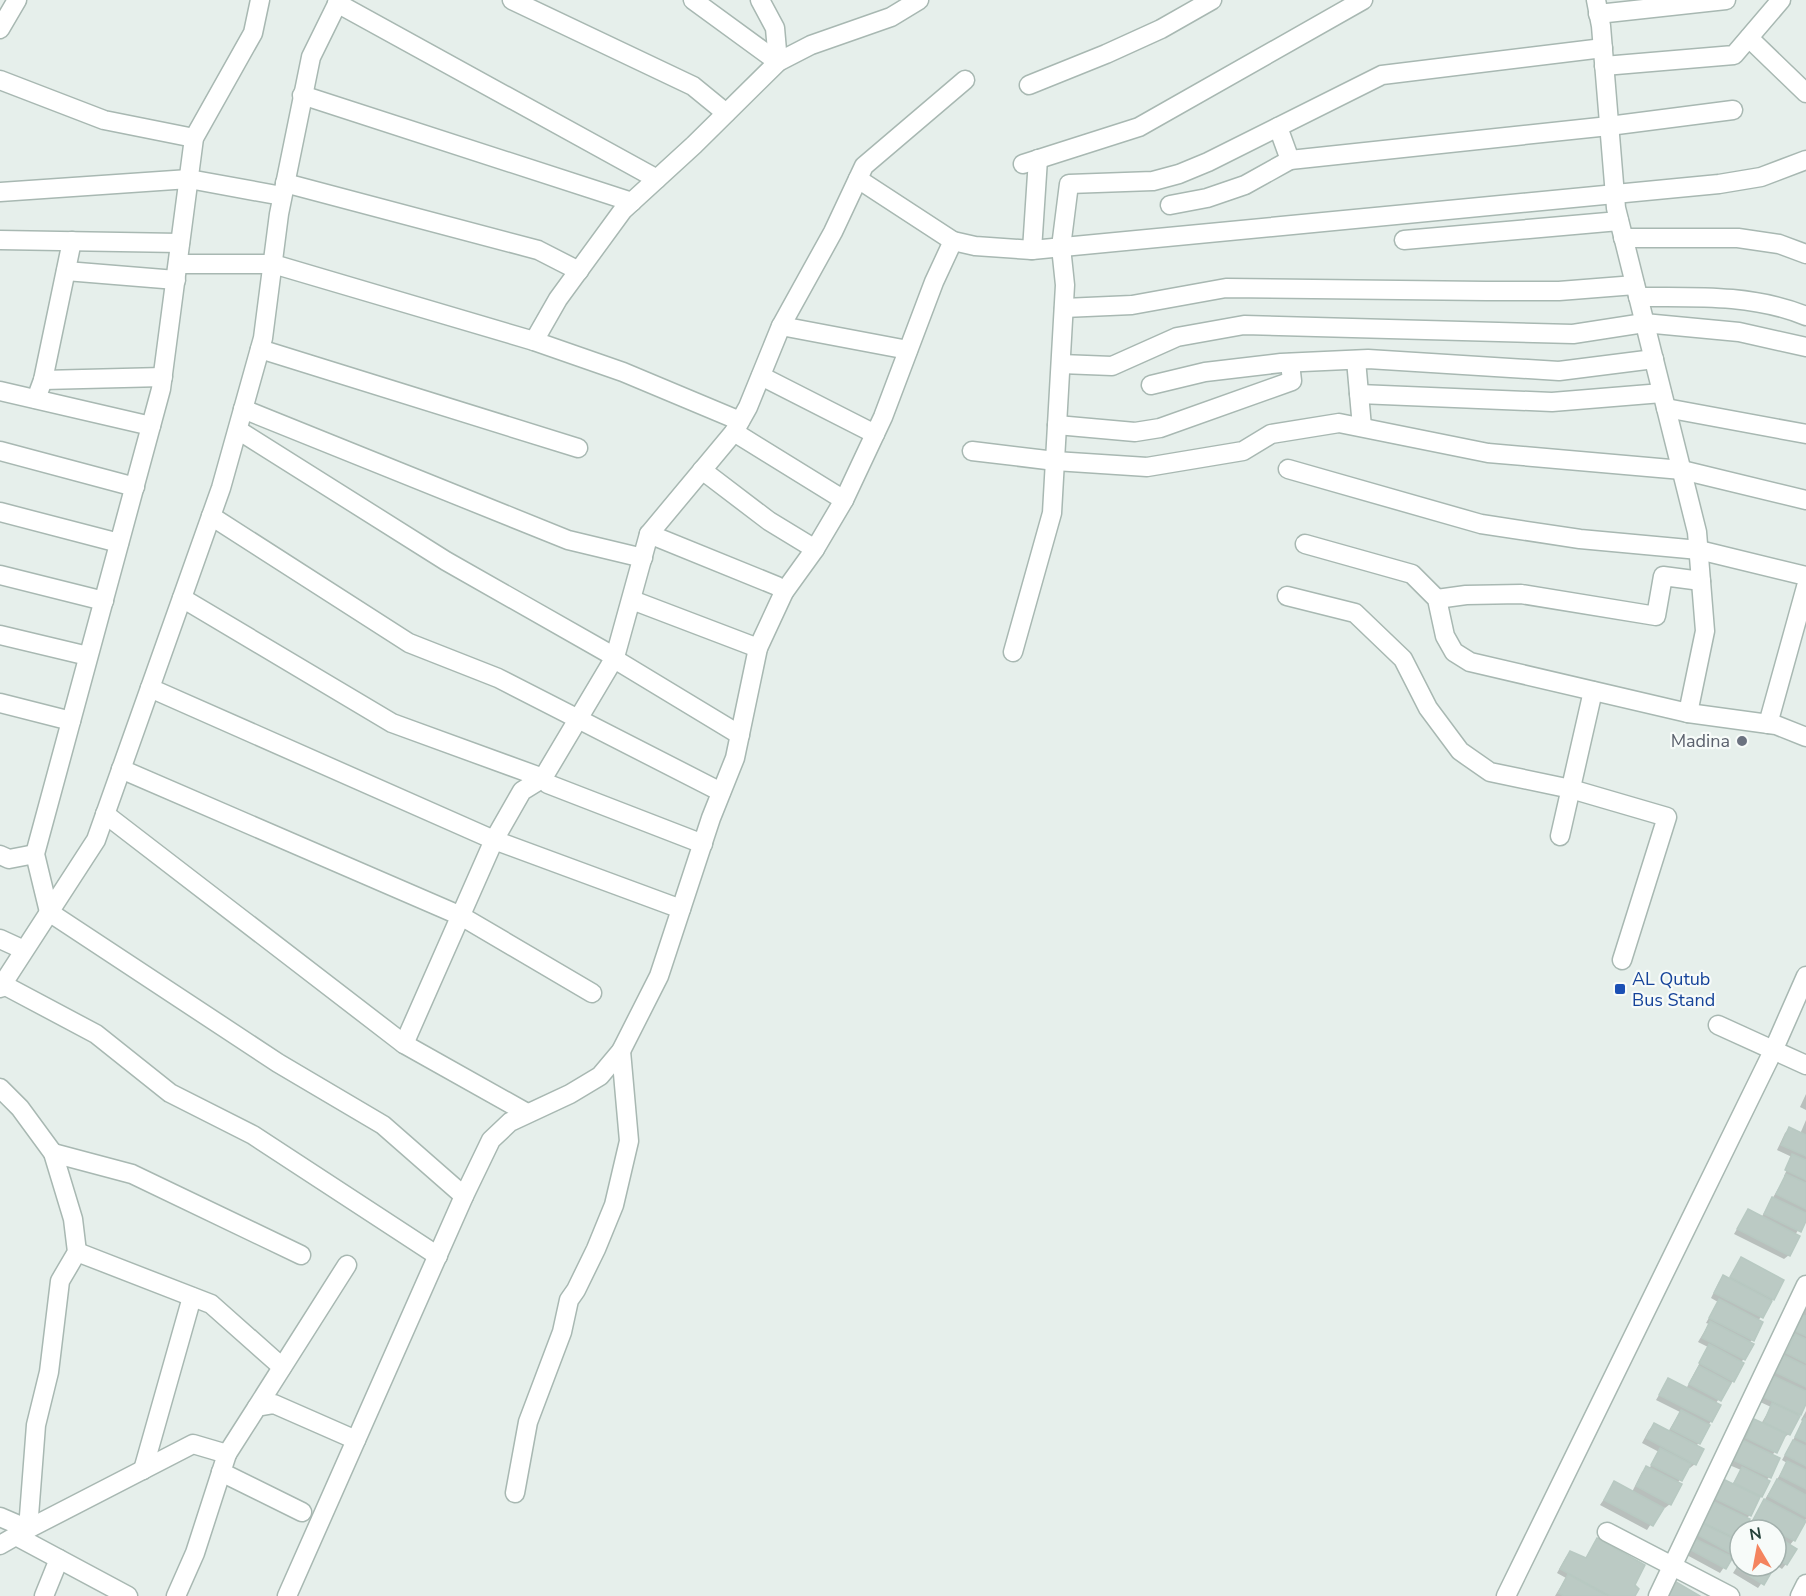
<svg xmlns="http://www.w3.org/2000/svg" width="1806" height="1596" font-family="'Nunito Sans',sans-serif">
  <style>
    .shadow { fill: #0003 }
    .building { fill: #bbcac4; stroke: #b8c9c2; stroke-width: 1.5 }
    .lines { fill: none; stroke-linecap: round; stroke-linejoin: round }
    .minor-casing { stroke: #a8b8b2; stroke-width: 21 }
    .minor { stroke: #fff; stroke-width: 18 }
    .worship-dot { fill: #6b7280; stroke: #f7fbf9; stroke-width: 2 }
    .transit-dot { fill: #1a4fb4; stroke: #f7fbf9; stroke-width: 2 }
    .labels { text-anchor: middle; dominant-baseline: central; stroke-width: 4.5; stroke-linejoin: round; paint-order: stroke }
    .worship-label { font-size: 18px; fill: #5b616d; stroke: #f7fbf9; text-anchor: end }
    .transit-label { font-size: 18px; fill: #164399; stroke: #f7fbf9; text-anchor: start }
  </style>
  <rect width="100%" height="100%" fill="#e6efeb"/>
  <g class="shadow">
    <polygon points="1806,1094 1806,1110 1800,1107"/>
    <polygon points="1806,1120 1806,1218 1795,1235 1789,1255 1784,1259 1734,1234 1748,1211 1761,1218 1785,1177 1784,1176 1792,1159 1789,1159 1792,1157 1777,1150 1785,1133 1789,1129 1800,1134"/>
    <polygon points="1741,1259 1773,1299 1758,1321 1752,1340 1749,1343 1744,1359 1740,1363 1733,1381 1715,1404 1711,1421 1696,1447 1695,1464 1690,1468 1688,1467 1677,1484 1670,1504 1665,1508 1662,1507 1647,1530 1600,1505 1615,1483 1632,1492 1642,1472 1647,1468 1649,1469 1659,1452 1642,1443 1649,1430 1654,1425 1668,1432 1680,1412 1656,1400 1668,1380 1686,1389 1708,1347 1698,1342 1709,1324 1706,1323 1718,1302 1711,1298 1719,1282 1724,1277 1728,1280"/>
    <polygon points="1806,1298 1806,1400 1789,1434 1783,1438 1772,1456 1769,1477 1766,1481 1768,1481 1750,1515 1746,1519 1743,1530 1740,1530 1740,1536 1736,1542 1733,1554 1720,1573 1685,1554 1718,1486 1732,1485 1741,1470 1727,1464 1742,1442 1750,1426 1755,1421 1761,1424 1771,1407 1758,1401 1794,1337 1792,1335 1802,1317 1798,1315"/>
    <polygon points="1806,1411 1806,1519 1794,1540 1789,1546 1786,1564 1782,1569 1776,1565 1776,1530 1759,1530 1750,1524 1787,1463 1782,1460 1803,1422 1801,1420"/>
    <polygon points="1597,1539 1634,1585 1633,1596 1555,1596 1566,1578 1557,1573 1566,1557 1571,1553 1585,1559"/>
    <polygon points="1740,1562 1740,1566 1774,1566 1758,1588 1733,1573"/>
  </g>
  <g class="building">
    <polygon points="1789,1127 1806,1135 1806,1156 1781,1145"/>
    <polygon points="1792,1154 1806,1160 1806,1180 1785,1170"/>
    <polygon points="1786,1174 1806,1183 1806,1209 1776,1194"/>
    <polygon points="1772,1197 1806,1213 1806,1221 1801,1232 1764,1214"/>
    <polygon points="1748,1209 1800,1236 1790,1256 1737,1229"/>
    <polygon points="1741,1257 1784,1280 1774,1300 1730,1277"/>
    <polygon points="1723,1275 1772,1301 1763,1318 1714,1293"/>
    <polygon points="1719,1299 1763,1322 1754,1341 1709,1318"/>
    <polygon points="1803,1315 1806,1316 1806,1336 1795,1331"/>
    <polygon points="1710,1321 1754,1344 1745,1360 1702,1338"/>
    <polygon points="1795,1334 1806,1339 1806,1363 1786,1353"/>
    <polygon points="1709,1344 1744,1363 1734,1382 1699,1363"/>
    <polygon points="1779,1353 1806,1366 1806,1387 1771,1370"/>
    <polygon points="1699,1366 1731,1383 1721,1401 1689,1384"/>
    <polygon points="1771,1375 1806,1391 1806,1404 1801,1415 1761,1396"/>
    <polygon points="1668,1378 1721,1405 1712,1422 1659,1395"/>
    <polygon points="1772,1403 1800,1416 1790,1435 1764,1422"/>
    <polygon points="1681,1410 1710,1425 1700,1444 1671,1429"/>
    <polygon points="1804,1418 1806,1419 1806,1442 1795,1437"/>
    <polygon points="1754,1419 1786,1434 1777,1453 1746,1438"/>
    <polygon points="1654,1423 1704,1449 1696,1465 1646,1438"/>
    <polygon points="1740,1439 1780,1458 1771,1478 1731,1459"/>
    <polygon points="1793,1440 1806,1446 1806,1466 1785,1455"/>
    <polygon points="1660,1448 1691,1464 1682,1481 1651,1465"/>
    <polygon points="1787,1461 1806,1470 1806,1489 1780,1476"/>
    <polygon points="1646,1466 1682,1484 1671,1505 1636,1486"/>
    <polygon points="1742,1467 1770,1481 1762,1497 1734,1483"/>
    <polygon points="1723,1479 1760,1497 1751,1516 1714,1498"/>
    <polygon points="1777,1479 1806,1495 1806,1517 1768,1496"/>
    <polygon points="1614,1481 1664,1508 1653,1526 1604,1500"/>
    <polygon points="1764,1499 1806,1521 1795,1541 1753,1520"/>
    <polygon points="1712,1501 1750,1519 1745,1530 1740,1530 1740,1540 1702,1522"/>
    <polygon points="1701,1523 1740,1542 1734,1555 1696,1534"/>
    <polygon points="1776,1536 1797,1549 1787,1565 1776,1558"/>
    <polygon points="1597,1538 1645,1565 1635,1585 1639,1589 1635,1596 1610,1596 1560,1569 1570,1551 1586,1558"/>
    <polygon points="1693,1538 1733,1557 1726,1569 1689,1549"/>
    <polygon points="1740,1563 1740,1566 1775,1566 1764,1585 1737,1568"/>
    <polygon points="1568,1574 1607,1596 1564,1596 1558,1593"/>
    <polygon points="1676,1582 1700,1596 1668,1596"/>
  </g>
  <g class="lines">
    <g class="minor-casing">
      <g id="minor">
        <polyline points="260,0 253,33 194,138 161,389 35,854 49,912 278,1063 383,1125 464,1196"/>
        <polyline points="512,0 693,86 726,113"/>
        <polyline points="693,0 778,62"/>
        <polyline points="760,0 775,28 778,62"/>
        <polyline points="1596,0 1601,26 1616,208 1697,532 1705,631 1688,713"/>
        <polyline points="337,3 657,179"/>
        <polyline points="1598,14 1726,0"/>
        <polyline points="0,29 17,0"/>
        <polyline points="1749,38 1806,93"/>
        <polyline points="1604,66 1734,55 1781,0"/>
        <polyline points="0,80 104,120 194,138"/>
        <polyline points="1029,85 1106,54 1161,29 1212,0"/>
        <polyline points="302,95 632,202"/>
        <polyline points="1278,127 1290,160 1609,126 1733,110"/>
        <polyline points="1023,164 1139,127 1363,0"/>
        <polyline points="858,179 953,241 975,246 1032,250 1719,184 1761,177 1806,160"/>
        <polyline points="285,183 538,250 579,271"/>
        <polyline points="0,192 189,179 282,196"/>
        <polyline points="1170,205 1207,198 1245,185 1290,160"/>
        <polyline points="1623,238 1738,238 1779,244 1806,254"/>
        <polyline points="0,240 180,243"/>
        <polyline points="1404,240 1619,221"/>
        <polyline points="1032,250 1038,159"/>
        <polyline points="178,264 273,264 534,341 623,372 740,421"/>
        <polyline points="66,271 176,280"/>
        <path d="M1638,297C1694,297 1753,294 1806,316"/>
        <polyline points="1064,308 1132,305 1226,288 1486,291 1559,291 1635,285"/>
        <polyline points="781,326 908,350"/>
        <polyline points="534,341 558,299 623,210 694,145 778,62 811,45 891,17 919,0"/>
        <polyline points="260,349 578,448"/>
        <polyline points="1356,360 1362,427"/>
        <polyline points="1061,364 1112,366 1177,337 1244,325 1573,334 1644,323 1739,332 1806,347"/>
        <polyline points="761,376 875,434"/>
        <polyline points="43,380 163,377"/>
        <polyline points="1151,385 1205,372 1281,363 1368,359 1559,371 1654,359"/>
        <polyline points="0,391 151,426"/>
        <polyline points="1359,394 1552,402 1662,393"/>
        <polyline points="36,399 43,380 72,241"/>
        <polyline points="1666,408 1806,434"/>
        <polyline points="243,409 568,540 643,558"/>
        <polyline points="1057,425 1135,432 1160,428 1292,381 1290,363"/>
        <polyline points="238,430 446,561 615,657"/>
        <polyline points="734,432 844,500"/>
        <polyline points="0,451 135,487"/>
        <polyline points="972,451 1055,461 1147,467 1243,451 1271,434 1339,423 1488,453 1682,470 1806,500"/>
        <polyline points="1288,469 1481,524 1580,539 1699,550 1806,576"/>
        <polyline points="702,470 769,521 815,549"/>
        <polyline points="0,512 119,543"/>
        <polyline points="211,516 409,643 498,678 721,792"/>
        <polyline points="649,534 777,586 784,592"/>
        <polyline points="1305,544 1412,574 1437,599 1445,636 1454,652 1470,662 1688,713 1776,725 1806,737"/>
        <polyline points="0,575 104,601"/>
        <polyline points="1287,596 1355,613 1403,659 1428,708 1460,751 1490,772 1571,789 1667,817 1622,960"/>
        <polyline points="182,598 392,723 543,778"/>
        <polyline points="1437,599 1466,595 1521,594 1656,616 1663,576 1701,581"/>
        <polyline points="632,600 758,648"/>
        <polyline points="0,635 88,656"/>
        <polyline points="1013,652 1052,513 1065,285 1061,247 1069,184 1153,181 1179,174 1208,162 1382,75 1603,48"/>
        <polyline points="621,663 740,735"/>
        <polyline points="150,688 494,840 681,909"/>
        <polyline points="0,703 71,721"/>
        <polyline points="1768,724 1806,587"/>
        <polyline points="121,769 461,916 592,993"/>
        <polyline points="548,784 703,844"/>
        <polyline points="105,814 404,1044 527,1113"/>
        <polyline points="1560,836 1593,691"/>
        <polyline points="0,855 9,859 35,854"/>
        <polyline points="0,939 24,950"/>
        <polyline points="2,984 96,1034 170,1093 253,1135 438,1256"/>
        <polyline points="0,988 96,840 221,488 263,338 279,214 311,57 339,0"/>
        <polyline points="1718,1025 1806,1065"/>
        <polyline points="404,1044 494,840 522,791 543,778 615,657 649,534 734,432 748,407 781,326 833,232 864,166 965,80"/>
        <polyline points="0,1088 20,1108 53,1153 73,1219 77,1252 60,1281 49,1372 36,1425 28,1529 0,1545"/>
        <polyline points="53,1153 132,1174 301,1255"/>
        <polyline points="77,1252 211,1304 282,1367"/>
        <polyline points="257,1407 347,1265"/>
        <polyline points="143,1470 192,1297"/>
        <polyline points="221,1472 302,1512"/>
        <polyline points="515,1493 528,1422 562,1332 569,1300 576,1290 596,1249 614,1205 629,1141 621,1051"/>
        <polyline points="0,1517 28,1529 193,1444 227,1454 257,1407 274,1404 356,1440"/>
        <polyline points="1607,1532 1730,1596"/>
        <polyline points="16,1536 128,1596"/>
        <polyline points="44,1596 59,1559"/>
        <polyline points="176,1596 195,1553 227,1454"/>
        <polyline points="287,1596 464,1196 491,1140 510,1122 570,1094 600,1076 621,1051 659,976 711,818 735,758 758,648 784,592 815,549 844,500 883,417 934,282 953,241"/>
        <polyline points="1506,1596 1773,1051 1806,976"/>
        <polyline points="1658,1596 1806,1285"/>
        <polyline points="1800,1596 1806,1584"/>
      </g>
    </g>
    <use href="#minor" class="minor"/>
  </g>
  <circle class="worship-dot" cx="1742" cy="741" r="6"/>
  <rect class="transit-dot" x="1614" y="983" width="12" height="12" rx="3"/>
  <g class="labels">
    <g class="worship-label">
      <text x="1730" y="741">Madina</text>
    </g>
    <g class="transit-label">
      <text x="1632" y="979">AL Qutub<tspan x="1632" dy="21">Bus Stand</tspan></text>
    </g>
  </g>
  <g transform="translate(1758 1548) rotate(350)"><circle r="28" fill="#f7fbf9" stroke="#a3b1ad" stroke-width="1.5"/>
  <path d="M0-4.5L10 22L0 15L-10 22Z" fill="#f4845f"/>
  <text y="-9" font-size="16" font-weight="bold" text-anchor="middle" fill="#24423a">N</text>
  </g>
</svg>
